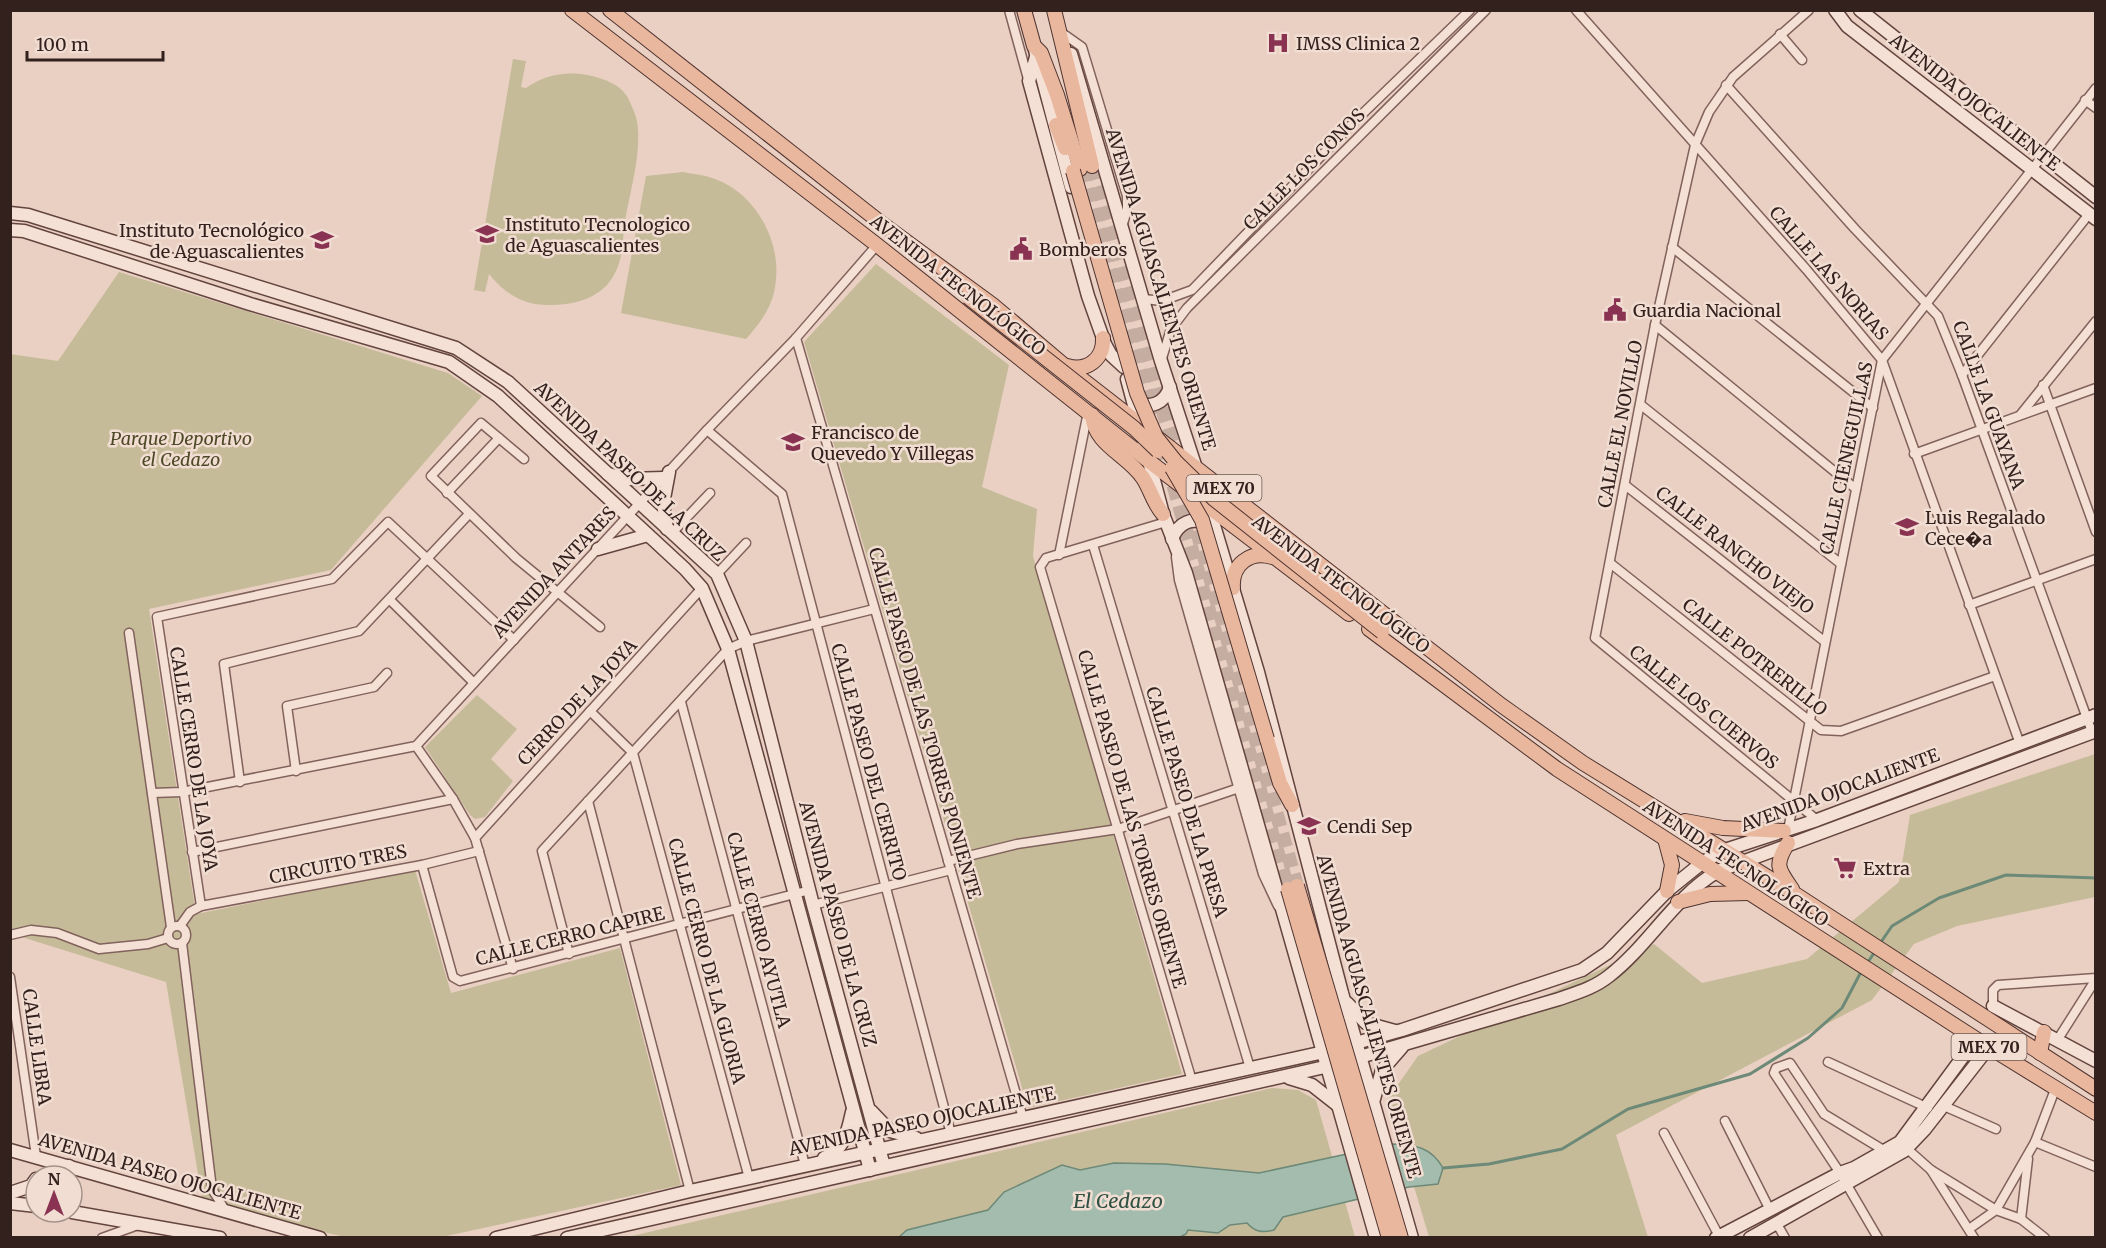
<svg xmlns="http://www.w3.org/2000/svg" width="2106" height="1248" font-family="Merriweather,serif">
  <style>
    .green { fill: #c6bb98 }
    .water { fill: #a4bcad; stroke: #6d8978; stroke-width: 1.5 }
    .lines { fill: none; stroke-linecap: round; stroke-linejoin: round }
    .stream { stroke: #6d8978; stroke-width: 3 }
    .primary-tunnel { stroke: #c5ada2; stroke-width: 14; stroke-dasharray: 14 7; stroke-linecap: butt }
    .street-casing { stroke: #81625c; stroke-width: 11 }
    .secondary-casing { stroke: #63443f; stroke-width: 15 }
    .primary-casing { stroke: #4f332f; stroke-width: 16 }
    .street { stroke: #f5e0d5; stroke-width: 8 }
    .secondary { stroke: #f5e0d5; stroke-width: 12 }
    .primary { stroke: #e9b79e; stroke-width: 14 }
    .primary-bridge-casing { stroke: #4f332f; stroke-width: 16; stroke-linecap: butt }
    .primary-bridge { stroke: #e9b79e; stroke-width: 14 }
    .labels { text-anchor: middle; dominant-baseline: central; stroke-width: 5; stroke-linejoin: round; paint-order: stroke }
    .shield { fill: #f1ddd2; stroke: #6c5954; stroke-width: 1.5 }
    .shield-label { font-size: 16px; font-weight: bold; fill: #33211e }
    .poi-label { font-size: 18px; fill: #33211e; stroke: #f1ddd2; text-anchor: start }
    .street-label { font-size: 18px; fill: #33211e; stroke: #f1ddd2 }
    .park-label { font-size: 18px; font-style: italic; fill: #4d4927; stroke: #f1ddd2 }
    .water-label { font-size: 20px; font-style: italic; fill: #2f5143; stroke: #f1ddd2 }
  </style>
  <rect width="100%" height="100%" fill="#e9d0c3"/>
  <g class="green">
    <path d="M513,59L526,61L521,87L526,88C545,75 564,71 587,75C602,78 622,84 629,100C633,109 638,119 638,130C640,159 630,192 625,221C623,235 623,253 618,266C616,272 611,281 606,286C592,300 571,305 551,305C524,306 505,294 489,274L485,292L474,290Z"/>
    <path d="M683,172C693,174 705,175 715,179C757,194 783,244 775,287C772,308 759,324 746,339L621,313L646,176Z"/>
    <polygon points="876,264 1009,365 982,487 1037,509 1033,556 1182,1074 1028,1108 804,342"/>
    <polygon points="119,272 448,373 482,396 331,570 149,609 196,914 415,870 451,993 620,948 681,1185 437,1238 346,1237 290,1225 202,1198 166,982 12,934 10,354 58,361"/>
    <polygon points="477,695 517,729 491,759 513,781 485,817 475,819 470,815 425,747"/>
    <polygon points="2095,754 2095,897 1957,926 1914,944 1872,1000 1616,1135 1648,1237 1429,1237 1388,1099 1418,1056 1654,944 1702,983 1807,959 1899,882 1910,815"/>
    <polygon points="1272,1088 1298,1090 1316,1100 1355,1237 623,1238"/>
  </g>
  <path class="water" d="M1393,1144C1416,1145 1431,1147 1443,1168L1438,1184L1409,1187L1283,1217L1274,1230C1262,1233 1255,1232 1247,1223L1230,1225L1218,1233L1188,1230L1186,1234L1178,1238H898L907,1230L988,1210L1004,1192L1062,1165L1080,1170L1114,1163L1165,1164L1259,1173Z"/>
  <g class="lines">
    <g class="stream">
      <polyline points="1879,945 1892,926 1939,898 2006,875 2096,878"/>
      <polyline points="1866,965 1876,950"/>
      <polyline points="1443,1168 1489,1164 1562,1149 1628,1109 1750,1074 1808,1038 1842,1008 1862,970"/>
    </g>
    <g class="primary-tunnel">
      <polyline points="1092,166 1176,456"/>
      <polyline points="1080,169 1153,415"/>
      <polyline points="1162,445 1288,889"/>
      <polyline points="1191,510 1297,886"/>
    </g>
    <g class="street-casing">
      <g id="street">
        <polyline points="1009,10 1028,79"/>
        <polyline points="1576,10 1806,269 1882,360 2020,744"/>
        <polyline points="1809,10 1733,77 1709,112 1695,145 1655,325 1595,638 1817,820"/>
        <polyline points="1780,34 1802,60"/>
        <polyline points="1065,35 1082,47 1127,196 1127,210 1122,227"/>
        <polyline points="1726,85 1855,229 1938,316 1962,375 2092,732"/>
        <polyline points="2085,100 2096,108"/>
        <polyline points="1672,247 1873,408"/>
        <polyline points="1144,299 1162,301 1192,290 1354,122 1470,10"/>
        <polyline points="1655,325 1856,489"/>
        <polyline points="796,338 1023,1118"/>
        <polyline points="1162,358 1171,329 1187,308 1486,10"/>
        <polyline points="1962,375 2089,214"/>
        <polyline points="2043,385 2096,532"/>
        <polyline points="1641,405 1841,564"/>
        <polyline points="2021,414 2096,321"/>
        <polyline points="707,430 782,494 951,1134"/>
        <polyline points="1914,454 2096,388"/>
        <polyline points="524,459 481,423 431,476 516,558 600,627"/>
        <polyline points="1625,485 1824,641"/>
        <polyline points="447,493 499,438"/>
        <polyline points="1166,522 1046,558 1040,567 1192,1081"/>
        <polyline points="672,533 710,493"/>
        <polyline points="1093,545 1250,1068"/>
        <polyline points="1059,555 1088,412"/>
        <polyline points="1176,557 1179,580 1263,874 1278,906"/>
        <polyline points="1610,563 1821,730 1841,731 1995,676"/>
        <polyline points="717,574 746,543"/>
        <polyline points="390,600 474,683"/>
        <polyline points="1969,605 2096,559"/>
        <polyline points="129,633 171,927"/>
        <polyline points="681,702 805,1165"/>
        <polyline points="590,711 633,753 749,1178"/>
        <polyline points="416,746 453,799 475,838 513,969"/>
        <polyline points="296,771 287,706 374,687 387,673"/>
        <polyline points="240,782 224,664 359,631 469,514"/>
        <polyline points="152,793 182,792 416,746 707,430 796,338 877,245"/>
        <polyline points="588,801 690,1191"/>
        <polyline points="1788,830 1882,360 2096,88"/>
        <polyline points="475,838 702,588"/>
        <polyline points="192,852 453,799"/>
        <polyline points="948,861 1017,844 1118,829 1239,788"/>
        <polyline points="422,865 453,977 460,981 810,890"/>
        <polyline points="813,905 951,870"/>
        <polyline points="201,906 157,617 332,579 388,522 514,640"/>
        <circle cx="177" cy="935" r="9"/>
        <polyline points="180,926 190,912 201,906 422,865 479,851"/>
        <polyline points="10,935 31,930 57,933 99,949 148,944 168,938"/>
        <polyline points="182,943 212,1189 225,1210"/>
        <polyline points="569,954 542,851 728,649 746,641 874,609"/>
        <polyline points="10,977 36,1156"/>
        <polyline points="1993,1006 1993,990 1998,985 2096,978"/>
        <polyline points="2058,1039 2096,979"/>
        <polyline points="1828,1062 1928,1108"/>
        <polyline points="1944,1106 1996,1129"/>
        <polyline points="1725,1121 1770,1210"/>
        <polyline points="1664,1133 1719,1236"/>
        <polyline points="2035,1142 2096,1167"/>
        <polyline points="1904,1146 1931,1170 1974,1238"/>
        <polyline points="1931,1170 1996,1210 2021,1219 2045,1238"/>
        <polyline points="2021,1219 2028,1159"/>
        <polyline points="1777,1224 1785,1238"/>
        <polyline points="1969,1229 1996,1210 2035,1142 2056,1087"/>
        <polyline points="102,1238 138,1225"/>
        <polyline points="1878,1238 1840,1173 1774,1073 1776,1068 1790,1063 1824,1114 1885,1151"/>
      </g>
    </g>
    <g class="secondary-casing">
      <g id="secondary">
        <polyline points="1835,10 1847,26 2096,219"/>
        <polyline points="1860,10 2096,197"/>
        <polyline points="1035,50 1071,187"/>
        <polyline points="1071,54 1161,361 1197,471"/>
        <polyline points="1036,57 1029,81 1088,296 1105,344 1111,355 1124,367"/>
        <polyline points="10,213 28,215 456,348 508,382 717,574 746,641 813,905 884,1166"/>
        <polyline points="10,230 24,231 250,304 449,362 498,396 685,569 702,588 728,649 870,1170"/>
        <polyline points="1127,379 1163,514 1186,573 1376,1238"/>
        <path d="M1136,401C1150,410 1165,403 1170,387"/>
        <polyline points="608,474 629,479 663,478"/>
        <polyline points="1207,502 1258,672 1342,993 1412,1238"/>
        <polyline points="667,529 663,504 669,472"/>
        <path d="M1172,539C1178,523 1192,516 1208,524"/>
        <polyline points="598,549 648,535"/>
        <polyline points="1347,1003 1366,1023 1395,1031"/>
        <polyline points="1993,1006 2096,1061"/>
        <polyline points="1289,1078 1312,1085 1340,1107"/>
        <polyline points="1374,1099 1382,1070 1402,1047"/>
        <polyline points="871,1111 890,1131 916,1138"/>
        <polyline points="10,1150 320,1238"/>
        <path d="M824,1158C845,1148 847,1134 852,1112"/>
        <polyline points="51,1176 59,1169 69,1166"/>
        <polyline points="10,1193 31,1186 36,1179"/>
        <polyline points="10,1203 36,1206"/>
        <polyline points="72,1212 220,1238"/>
        <polyline points="496,1238 690,1191 1324,1052 1402,1030 1582,970 1607,953 1667,891 1703,862 1725,850 1817,820 2096,715"/>
        <path d="M567,1238L1329,1066L1559,999C1576,993 1594,988 1609,976C1649,945 1673,898 1718,871L2096,731"/>
        <polyline points="1716,1238 1840,1173 1854,1168 1900,1142 1976,1039"/>
        <polyline points="1750,1238 1904,1151 1925,1129 1989,1047"/>
      </g>
    </g>
    <g class="primary-casing">
      <g id="primary">
        <polyline points="572,10 877,245 1150,462 1349,614"/>
        <polyline points="610,10 881,223 994,306 1065,366 1501,705 1583,763 1795,894 2096,1089"/>
        <polyline points="1024,10 1034,46 1041,53 1057,95 1080,169"/>
        <polyline points="1054,10 1092,166"/>
        <polyline points="1056,125 1065,148"/>
        <path d="M1067,366C1087,372 1104,359 1103,338"/>
        <path d="M1092,415C1095,446 1127,454 1143,478C1151,490 1153,503 1163,514"/>
        <path d="M1233,588C1231,565 1250,550 1272,557"/>
        <polyline points="1369,629 1557,769 1976,1039 2096,1113"/>
        <polyline points="1267,739 1280,783 1292,805"/>
        <polyline points="1685,821 1723,828 1784,831"/>
        <polyline points="1665,839 1672,865 1667,891"/>
        <path d="M1788,843C1774,865 1778,869 1792,889"/>
        <polyline points="1678,902 1710,894 1748,893"/>
        <polyline points="2040,1053 2044,1032"/>
      </g>
    </g>
    <use href="#street" class="street"/>
    <use href="#secondary" class="secondary"/>
    <use href="#primary" class="primary"/>
    <g class="primary-bridge-casing">
      <g id="primary-bridge">
        <polyline points="1073,171 1137,393 1156,437 1176,462 1214,499 1382,632"/>
        <polyline points="968,297 1134,428 1158,451"/>
        <polyline points="1172,468 1202,520 1267,739"/>
        <polyline points="1297,886 1401,1238"/>
        <polyline points="1288,889 1389,1238"/>
      </g>
    </g>
    <use href="#primary-bridge" class="primary-bridge"/>
  </g>
  <defs>
    <g id="hospital-bare" transform="scale(1.8)"><path d="M-5-5h3v3.5h4V-5h3V5h-3V1.5h-4V5h-3Z" fill="#8a3252" stroke="#f1ddd2" stroke-width="2.5" paint-order="stroke"/></g>
    <g id="university-bare" transform="scale(1.8)"><path d="M0-5L7-2L0 1L-7-2ZM-4 1L0 2.5L4 1V4Q0 6-4 4Z" fill="#8a3252" stroke="#f1ddd2" stroke-width="2.5" paint-order="stroke"/></g>
    <g id="civic-bare" transform="scale(1.8)"><path d="M-.6-6.5H3V-4.5H.6V-3L4-1V1h2V6H-6V1h2V-1L-.6-3ZM-1.2 2.5V6h2.4V2.5Z" fill="#8a3252" stroke="#f1ddd2" stroke-width="2.5" paint-order="stroke"/></g>
    <g id="school-bare" transform="scale(1.8)"><path d="M0-5L7-2L0 1L-7-2ZM-4 1L0 2.5L4 1V4Q0 6-4 4Z" fill="#8a3252" stroke="#f1ddd2" stroke-width="2.5" paint-order="stroke"/></g>
    <g id="supermarket-bare" transform="scale(1.8)"><path d="M-6-5.5h2.5l.6 2H6L4.5 2H-2.5L-4.4-4H-6ZM-1.5 3.2a1.3 1.3 0 1 0 .1 0ZM3 3.2a1.3 1.3 0 1 0 .1 0Z" fill="#8a3252" stroke="#f1ddd2" stroke-width="2.5" paint-order="stroke"/></g>
  </defs>
  <g fill-rule="evenodd">
    <use href="#hospital-bare" x="1278" y="43"/>
    <use href="#university-bare" x="487" y="234"/>
    <use href="#university-bare" x="322" y="240"/>
    <use href="#civic-bare" x="1021" y="249"/>
    <use href="#civic-bare" x="1615" y="310"/>
    <use href="#school-bare" x="793" y="442"/>
    <use href="#school-bare" x="1907" y="527"/>
    <use href="#school-bare" x="1309" y="826"/>
    <use href="#supermarket-bare" x="1845" y="868"/>
  </g>
  <g class="labels">
    <g class="shield">
      <rect x="1186.5" y="475" width="75" height="26" rx="4.5"/>
      <rect x="1951.5" y="1034" width="75" height="26" rx="4.5"/>
    </g>
    <g class="shield-label">
      <text x="1224" y="488">MEX 70</text>
      <text x="1989" y="1047">MEX 70</text>
    </g>
    <g class="poi-label">
      <text x="1296" y="43">IMSS Clinica 2</text>
      <text x="505" y="224">Instituto Tecnologico<tspan x="505" dy="21">de Aguascalientes</tspan></text>
      <text x="304" y="230" text-anchor="end">Instituto Tecnológico<tspan x="304" dy="21">de Aguascalientes</tspan></text>
      <text x="1039" y="249">Bomberos</text>
      <text x="1633" y="310">Guardia Nacional</text>
      <text x="811" y="432">Francisco de<tspan x="811" dy="21">Quevedo Y Villegas</tspan></text>
      <text x="1925" y="517">Luis Regalado<tspan x="1925" dy="21">Cece�a</tspan></text>
      <text x="1327" y="826">Cendi Sep</text>
      <text x="1863" y="868">Extra</text>
    </g>
    <g class="street-label">
      <text transform="translate(1975 102) rotate(38)">AVENIDA OJOCALIENTE</text>
      <text transform="translate(1304 169) rotate(-45)">CALLE LOS CONOS</text>
      <text transform="translate(1829 273) rotate(49)">CALLE LAS NORIAS</text>
      <text transform="translate(958 285) rotate(38)">AVENIDA TECNOLÓGICO</text>
      <text transform="translate(1161 289) rotate(73)">AVENIDA AGUASCALIENTES ORIENTE</text>
      <text transform="translate(1989 405) rotate(70)">CALLE LA GUAYANA</text>
      <text transform="translate(1620 424) rotate(-79)">CALLE EL NOVILLO</text>
      <text transform="translate(1846 458) rotate(-78)">CALLE CIENEGUILLAS</text>
      <text transform="translate(630 471) rotate(43)">AVENIDA PASEO DE LA CRUZ</text>
      <text transform="translate(1735 550) rotate(38)">CALLE RANCHO VIEJO</text>
      <text transform="translate(554 572) rotate(-47)">AVENIDA ANTARES</text>
      <text transform="translate(1341 584) rotate(37)">AVENIDA TECNOLÓGICO</text>
      <text transform="translate(1755 657) rotate(38)">CALLE POTRERILLO</text>
      <text transform="translate(577 702) rotate(-47)">CERRO DE LA JOYA</text>
      <text transform="translate(1704 707) rotate(39)">CALLE LOS CUERVOS</text>
      <text transform="translate(925 723) rotate(74)">CALLE PASEO DE LAS TORRES PONIENTE</text>
      <text transform="translate(194 759) rotate(81)">CALLE CERRO DE LA JOYA</text>
      <text transform="translate(869 762) rotate(75)">CALLE PASEO DEL CERRITO</text>
      <text transform="translate(1840 790) rotate(-20)">AVENIDA OJOCALIENTE</text>
      <text transform="translate(1187 802) rotate(73)">CALLE PASEO DE LA PRESA</text>
      <text transform="translate(1132 819) rotate(74)">CALLE PASEO DE LAS TORRES ORIENTE</text>
      <text transform="translate(1736 863) rotate(33)">AVENIDA TECNOLÓGICO</text>
      <text transform="translate(338 864) rotate(-11)">CIRCUITO TRES</text>
      <text transform="translate(838 924) rotate(75)">AVENIDA PASEO DE LA CRUZ</text>
      <text transform="translate(759 930) rotate(75)">CALLE CERRO AYUTLA</text>
      <text transform="translate(570 936) rotate(-14)">CALLE CERRO CAPIRE</text>
      <text transform="translate(707 961) rotate(75)">CALLE CERRO DE LA GLORIA</text>
      <text transform="translate(1369 1016) rotate(74)">AVENIDA AGUASCALIENTES ORIENTE</text>
      <text transform="translate(37 1047) rotate(82)">CALLE LIBRA</text>
      <text transform="translate(922 1121) rotate(-12)">AVENIDA PASEO OJOCALIENTE</text>
      <text transform="translate(170 1176) rotate(16)">AVENIDA PASEO OJOCALIENTE</text>
    </g>
    <g class="park-label">
      <text x="181" y="438">Parque Deportivo<tspan x="181" dy="21">el Cedazo</tspan></text>
    </g>
    <g class="water-label">
      <text x="1118" y="1200">El Cedazo</text>
    </g>
  </g>
  <rect width="2106" height="1248" fill="none" stroke="#33211e" stroke-width="24"/>
  <g transform="translate(54 1194)"><circle r="28" fill="#f1ddd2" stroke="#a5928a" stroke-width="1.5"/>
  <path d="M0-4.5L10 22L0 15L-10 22Z" fill="#8a3252"/>
  <text y="-9" font-size="16" font-weight="bold" text-anchor="middle" fill="#33211e">N</text>
  </g>
  <path d="M27 51v9h136v-9" fill="none" stroke="#33211e" stroke-width="3"/>
  <text x="36" y="51" font-size="18" fill="#33211e" stroke="#f1ddd2" stroke-width="4.5" paint-order="stroke">100 m</text>
</svg>
